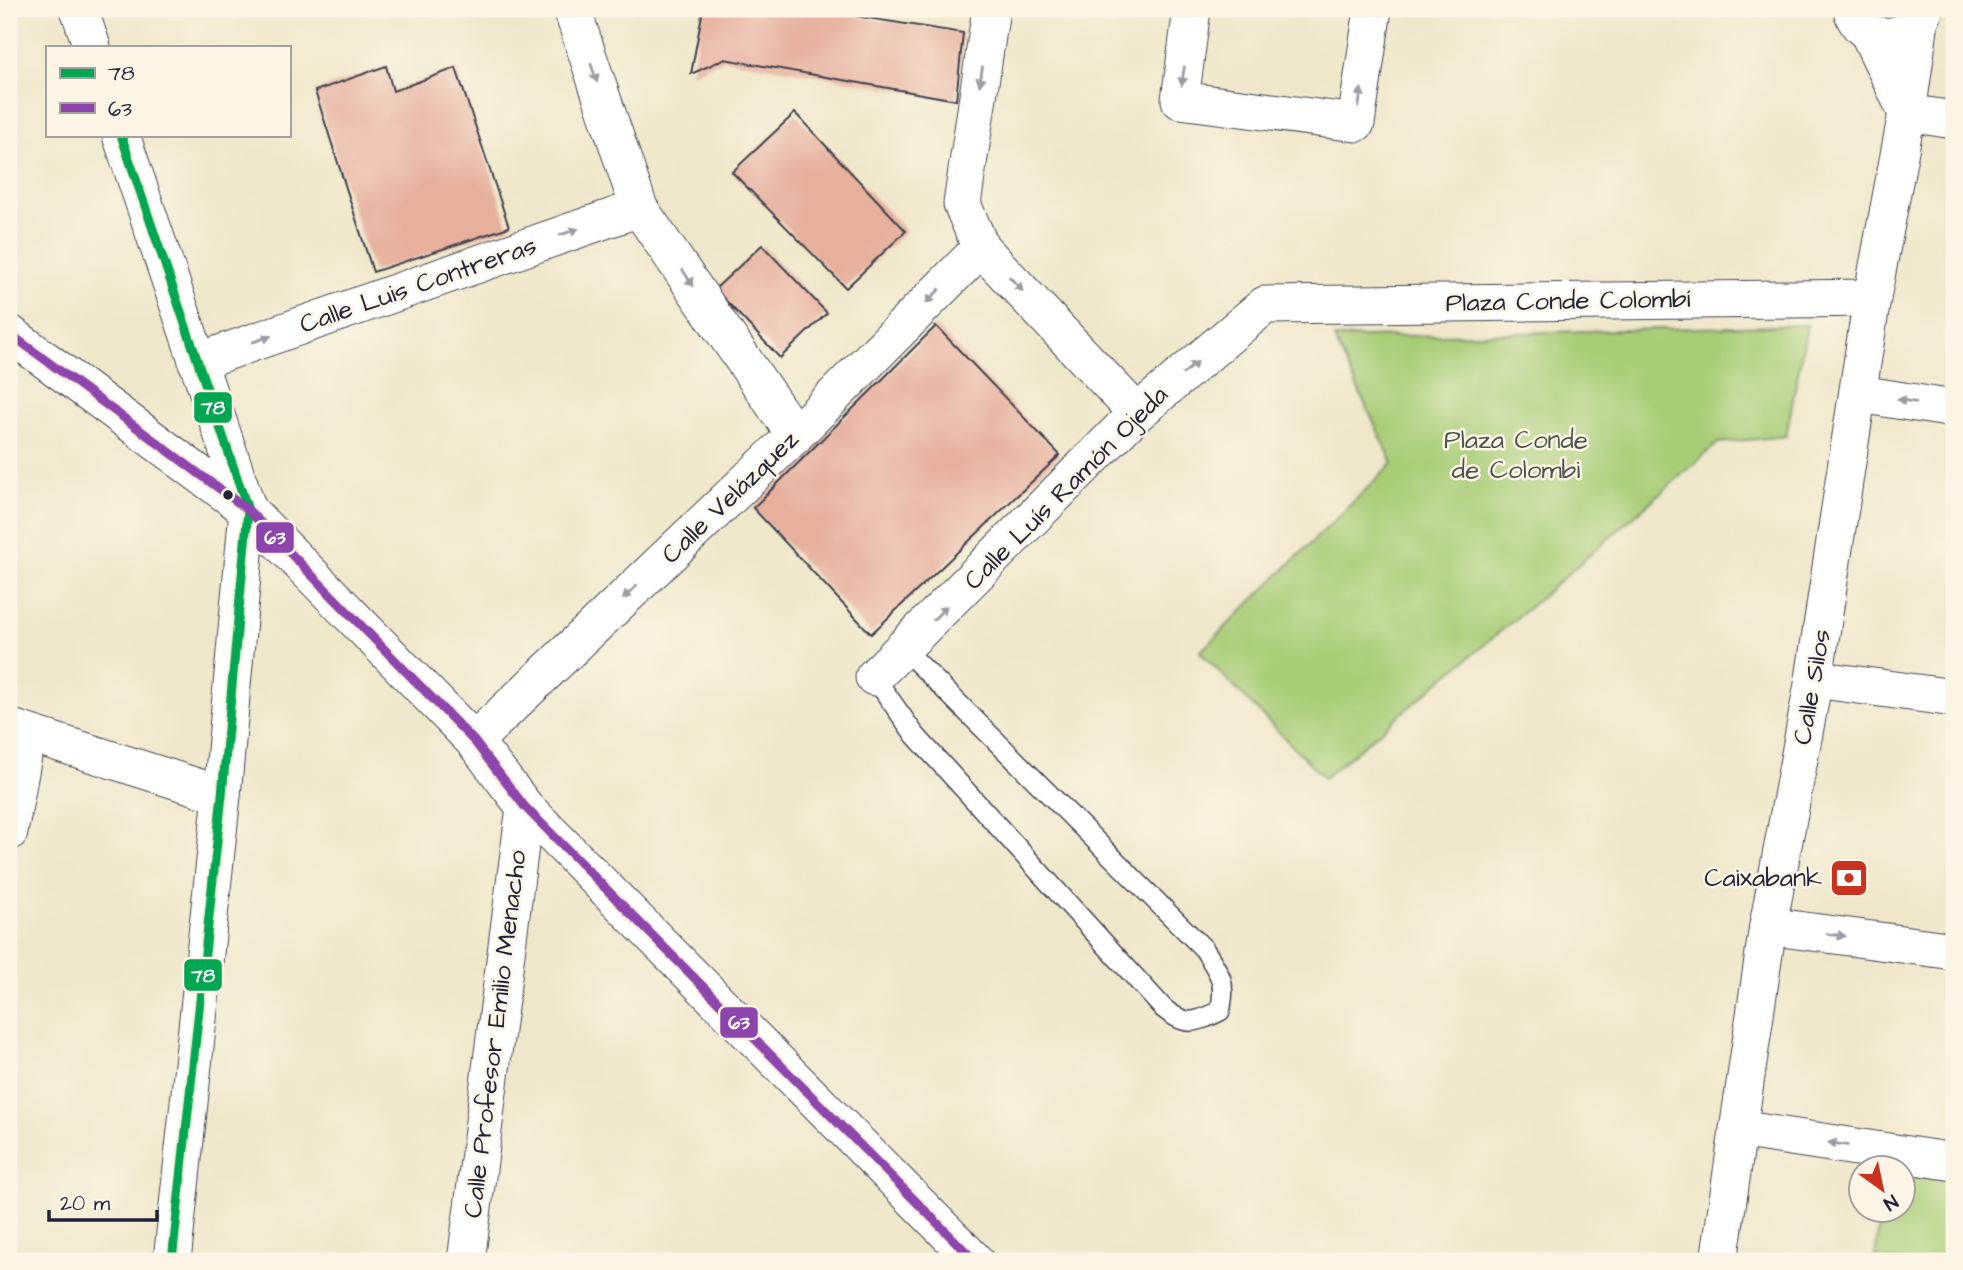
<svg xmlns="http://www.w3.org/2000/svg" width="1963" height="1270" font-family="'Architects Daughter',sans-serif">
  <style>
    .green { fill: #a8cd77; stroke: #657859; stroke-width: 2 }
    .building { fill: #e6b09d }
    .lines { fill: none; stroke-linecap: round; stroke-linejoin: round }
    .lane-casing { stroke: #414050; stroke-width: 22 }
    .street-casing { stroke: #414050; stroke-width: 39 }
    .lane { stroke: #fff; stroke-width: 19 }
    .street { stroke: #fff; stroke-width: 37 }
    .bus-1-casing { stroke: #fcf5e5; stroke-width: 14 }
    .bus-2-casing { stroke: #fcf5e5; stroke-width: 14 }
    .bus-1 { stroke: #00a651; stroke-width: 9 }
    .bus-2 { stroke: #8e44ad; stroke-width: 9 }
    .oneway { fill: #9c9ca7 }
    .bus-dot { fill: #22223b; stroke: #fcf5e5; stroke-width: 2.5 }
    .labels { text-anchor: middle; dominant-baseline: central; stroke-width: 5; stroke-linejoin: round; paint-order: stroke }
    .street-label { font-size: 26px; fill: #22223b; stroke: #fcf5e5 }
    .park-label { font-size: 26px; fill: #4a554d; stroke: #fcf5e5 }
    .poi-label { font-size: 26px; fill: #22223b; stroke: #fcf5e5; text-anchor: end }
    .line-badge { stroke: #fcf5e5; stroke-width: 2.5 }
    .badge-label { font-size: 19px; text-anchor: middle; font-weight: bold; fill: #fff }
  </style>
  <rect width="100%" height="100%" fill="#fcf5e5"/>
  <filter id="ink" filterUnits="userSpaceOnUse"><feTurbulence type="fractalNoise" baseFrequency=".0143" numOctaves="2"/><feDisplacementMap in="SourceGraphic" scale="14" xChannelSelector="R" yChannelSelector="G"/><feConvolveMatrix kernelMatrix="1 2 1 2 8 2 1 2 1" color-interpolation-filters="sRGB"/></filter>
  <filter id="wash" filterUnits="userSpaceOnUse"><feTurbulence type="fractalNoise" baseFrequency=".00686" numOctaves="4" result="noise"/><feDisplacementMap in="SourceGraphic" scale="28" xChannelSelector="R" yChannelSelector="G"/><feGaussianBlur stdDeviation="1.57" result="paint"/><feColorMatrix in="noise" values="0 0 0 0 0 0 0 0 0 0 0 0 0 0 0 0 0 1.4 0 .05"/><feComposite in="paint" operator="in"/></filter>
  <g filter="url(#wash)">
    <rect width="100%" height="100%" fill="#eee7c9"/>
    <g class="green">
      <polygon points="1807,325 1786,436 1718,443 1532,605 1324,778 1200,652 1393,463 1334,338"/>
      <polygon points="1904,1175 1946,1179 1944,1210 1954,1211 1954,1261 1875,1261 1880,1211 1904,1210"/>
    </g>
    <g id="blocks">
      <g class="building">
        <polygon points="703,9 811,9 963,33 956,100 724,59 691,74"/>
        <polygon points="386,66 393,91 456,68 509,227 373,272 315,91"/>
        <polygon points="795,113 906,231 846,288 732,172"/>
        <polygon points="762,245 827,313 780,358 715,289"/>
        <polygon points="936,326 1060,455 871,634 753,508"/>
      </g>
    </g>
  </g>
  <g filter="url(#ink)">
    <use href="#blocks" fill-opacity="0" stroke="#414050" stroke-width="2"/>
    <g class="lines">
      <g class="lane-casing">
        <path id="lane" d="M874,677L915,735L1163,1008C1186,1027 1195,1023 1220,1011C1227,982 1220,974 1204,949L904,649"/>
      </g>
      <g class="street-casing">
        <g id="street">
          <polyline points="79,9 92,47"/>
          <polyline points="572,9 639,208 795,435"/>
          <polyline points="991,9 962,204 981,248 1137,413"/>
          <polyline points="1192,9 1180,100 1356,123 1373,9"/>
          <path d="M1852,9C1861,48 1913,43 1925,9"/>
          <polyline points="1868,32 1907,113"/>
          <polyline points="1907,113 1954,120"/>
          <polyline points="121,135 248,510 222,795 172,1261"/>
          <polyline points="9,333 248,510 474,741 525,807 975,1261"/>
          <polyline points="197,362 639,208"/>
          <polyline points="1859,394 1954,409"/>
          <polyline points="874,677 1137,413 1265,305 1872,298"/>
          <polyline points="1814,679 1954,698"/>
          <polyline points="9,727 222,795"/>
          <polyline points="474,741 795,435 981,248"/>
          <polyline points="9,832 27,734"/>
          <polyline points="1768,926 1954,951"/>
          <polyline points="1738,1129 1954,1162"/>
          <polyline points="466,1261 525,807"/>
          <polyline points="1719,1261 1768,926 1814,679 1872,298 1907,113 1920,21"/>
        </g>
      </g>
      <use href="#lane" class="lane"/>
      <use href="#street" class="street"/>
      <g class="bus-1-casing">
        <polyline id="bus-1" points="121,135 248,510 222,795 172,1261"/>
      </g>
      <g class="bus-2-casing">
        <polyline id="bus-2" points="9,333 248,510 474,741 525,807 975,1261"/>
      </g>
      <use href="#bus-1" class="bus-1"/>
      <use href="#bus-2" class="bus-2"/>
    </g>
    <defs><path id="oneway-solid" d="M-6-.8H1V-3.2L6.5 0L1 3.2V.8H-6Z" transform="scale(1.75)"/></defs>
    <g class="oneway">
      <use href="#oneway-solid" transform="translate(594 73) rotate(71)"/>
      <use href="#oneway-solid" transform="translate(981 76) rotate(99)"/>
      <use href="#oneway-solid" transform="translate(1183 76) rotate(98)"/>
      <use href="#oneway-solid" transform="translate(1360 98) rotate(-82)"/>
      <use href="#oneway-solid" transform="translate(569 232) rotate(-19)"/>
      <use href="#oneway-solid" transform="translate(688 278) rotate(56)"/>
      <use href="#oneway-solid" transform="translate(1016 284) rotate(47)"/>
      <use href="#oneway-solid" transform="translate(933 296) rotate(135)"/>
      <use href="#oneway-solid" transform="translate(262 339) rotate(-19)"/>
      <use href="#oneway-solid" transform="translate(1190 368) rotate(-40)"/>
      <use href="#oneway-solid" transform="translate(1907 401) rotate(-171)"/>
      <use href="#oneway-solid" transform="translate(630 592) rotate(136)"/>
      <use href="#oneway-solid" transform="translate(940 613) rotate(-45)"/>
      <use href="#oneway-solid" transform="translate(1836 935) rotate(8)"/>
      <use href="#oneway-solid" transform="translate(1838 1144) rotate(-171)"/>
    </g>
  </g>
  <defs>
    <g id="bank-square" transform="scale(2.0125)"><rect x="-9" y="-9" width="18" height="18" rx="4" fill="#c8321e" stroke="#fcf5e5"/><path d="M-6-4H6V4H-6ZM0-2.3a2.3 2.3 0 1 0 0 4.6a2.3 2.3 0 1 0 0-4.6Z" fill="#fff"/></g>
  </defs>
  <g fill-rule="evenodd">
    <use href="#bank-square" x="1849" y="878"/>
  </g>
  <circle class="bus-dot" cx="228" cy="495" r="6"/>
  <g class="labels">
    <g class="street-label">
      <text transform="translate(418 285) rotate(-19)">Calle Luis Contreras</text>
      <text transform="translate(1568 301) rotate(-1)">Plaza Conde Colombí</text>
      <text transform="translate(1066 488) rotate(-45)">Calle Luís Ramón Ojeda</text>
      <text transform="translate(730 497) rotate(-44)">Calle Velázquez</text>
      <text transform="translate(1812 687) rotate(-80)">Calle Silos</text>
      <text transform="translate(495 1034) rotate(-83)">Calle Profesor Emilio Menacho</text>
    </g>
    <g class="park-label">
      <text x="1516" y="440">Plaza Conde<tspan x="1516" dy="30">de Colombi</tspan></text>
    </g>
    <g class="poi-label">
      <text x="1822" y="878">Caixabank</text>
    </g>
  </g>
  <g class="line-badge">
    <rect x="193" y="391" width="40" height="33" rx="7" fill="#00a651"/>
    <rect x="255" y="521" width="40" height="33" rx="7" fill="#8e44ad"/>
    <rect x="183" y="958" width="40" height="34" rx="7" fill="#00a651"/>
    <rect x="719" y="1006" width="40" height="33" rx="7" fill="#8e44ad"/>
  </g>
  <g class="badge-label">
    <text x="213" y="414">78</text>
    <text x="275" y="544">63</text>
    <text x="203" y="982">78</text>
    <text x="739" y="1029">63</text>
  </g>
  <rect width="1963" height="1270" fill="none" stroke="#fcf5e5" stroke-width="35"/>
  <rect x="46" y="46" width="245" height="91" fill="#fcf5e5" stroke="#a5a1a1" stroke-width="2"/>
  <rect x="60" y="68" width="35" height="10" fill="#00a651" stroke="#a5a1a1" stroke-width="2"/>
  <text x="108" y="80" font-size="21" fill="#22223b">78</text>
  <rect x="60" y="103" width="35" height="10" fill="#8e44ad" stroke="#a5a1a1" stroke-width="2"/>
  <text x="108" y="116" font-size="21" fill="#22223b">63</text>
  <g transform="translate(1882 1189) rotate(147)"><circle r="33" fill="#fcf5e5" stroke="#a5a1a1" stroke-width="2"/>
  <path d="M0-5L12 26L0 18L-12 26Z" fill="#c8321e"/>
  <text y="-10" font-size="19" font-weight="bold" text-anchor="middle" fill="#22223b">N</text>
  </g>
  <path d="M49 1210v10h108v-10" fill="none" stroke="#22223b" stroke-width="3.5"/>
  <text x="60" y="1210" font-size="21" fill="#22223b" stroke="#fcf5e5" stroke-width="5" paint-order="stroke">20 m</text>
</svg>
